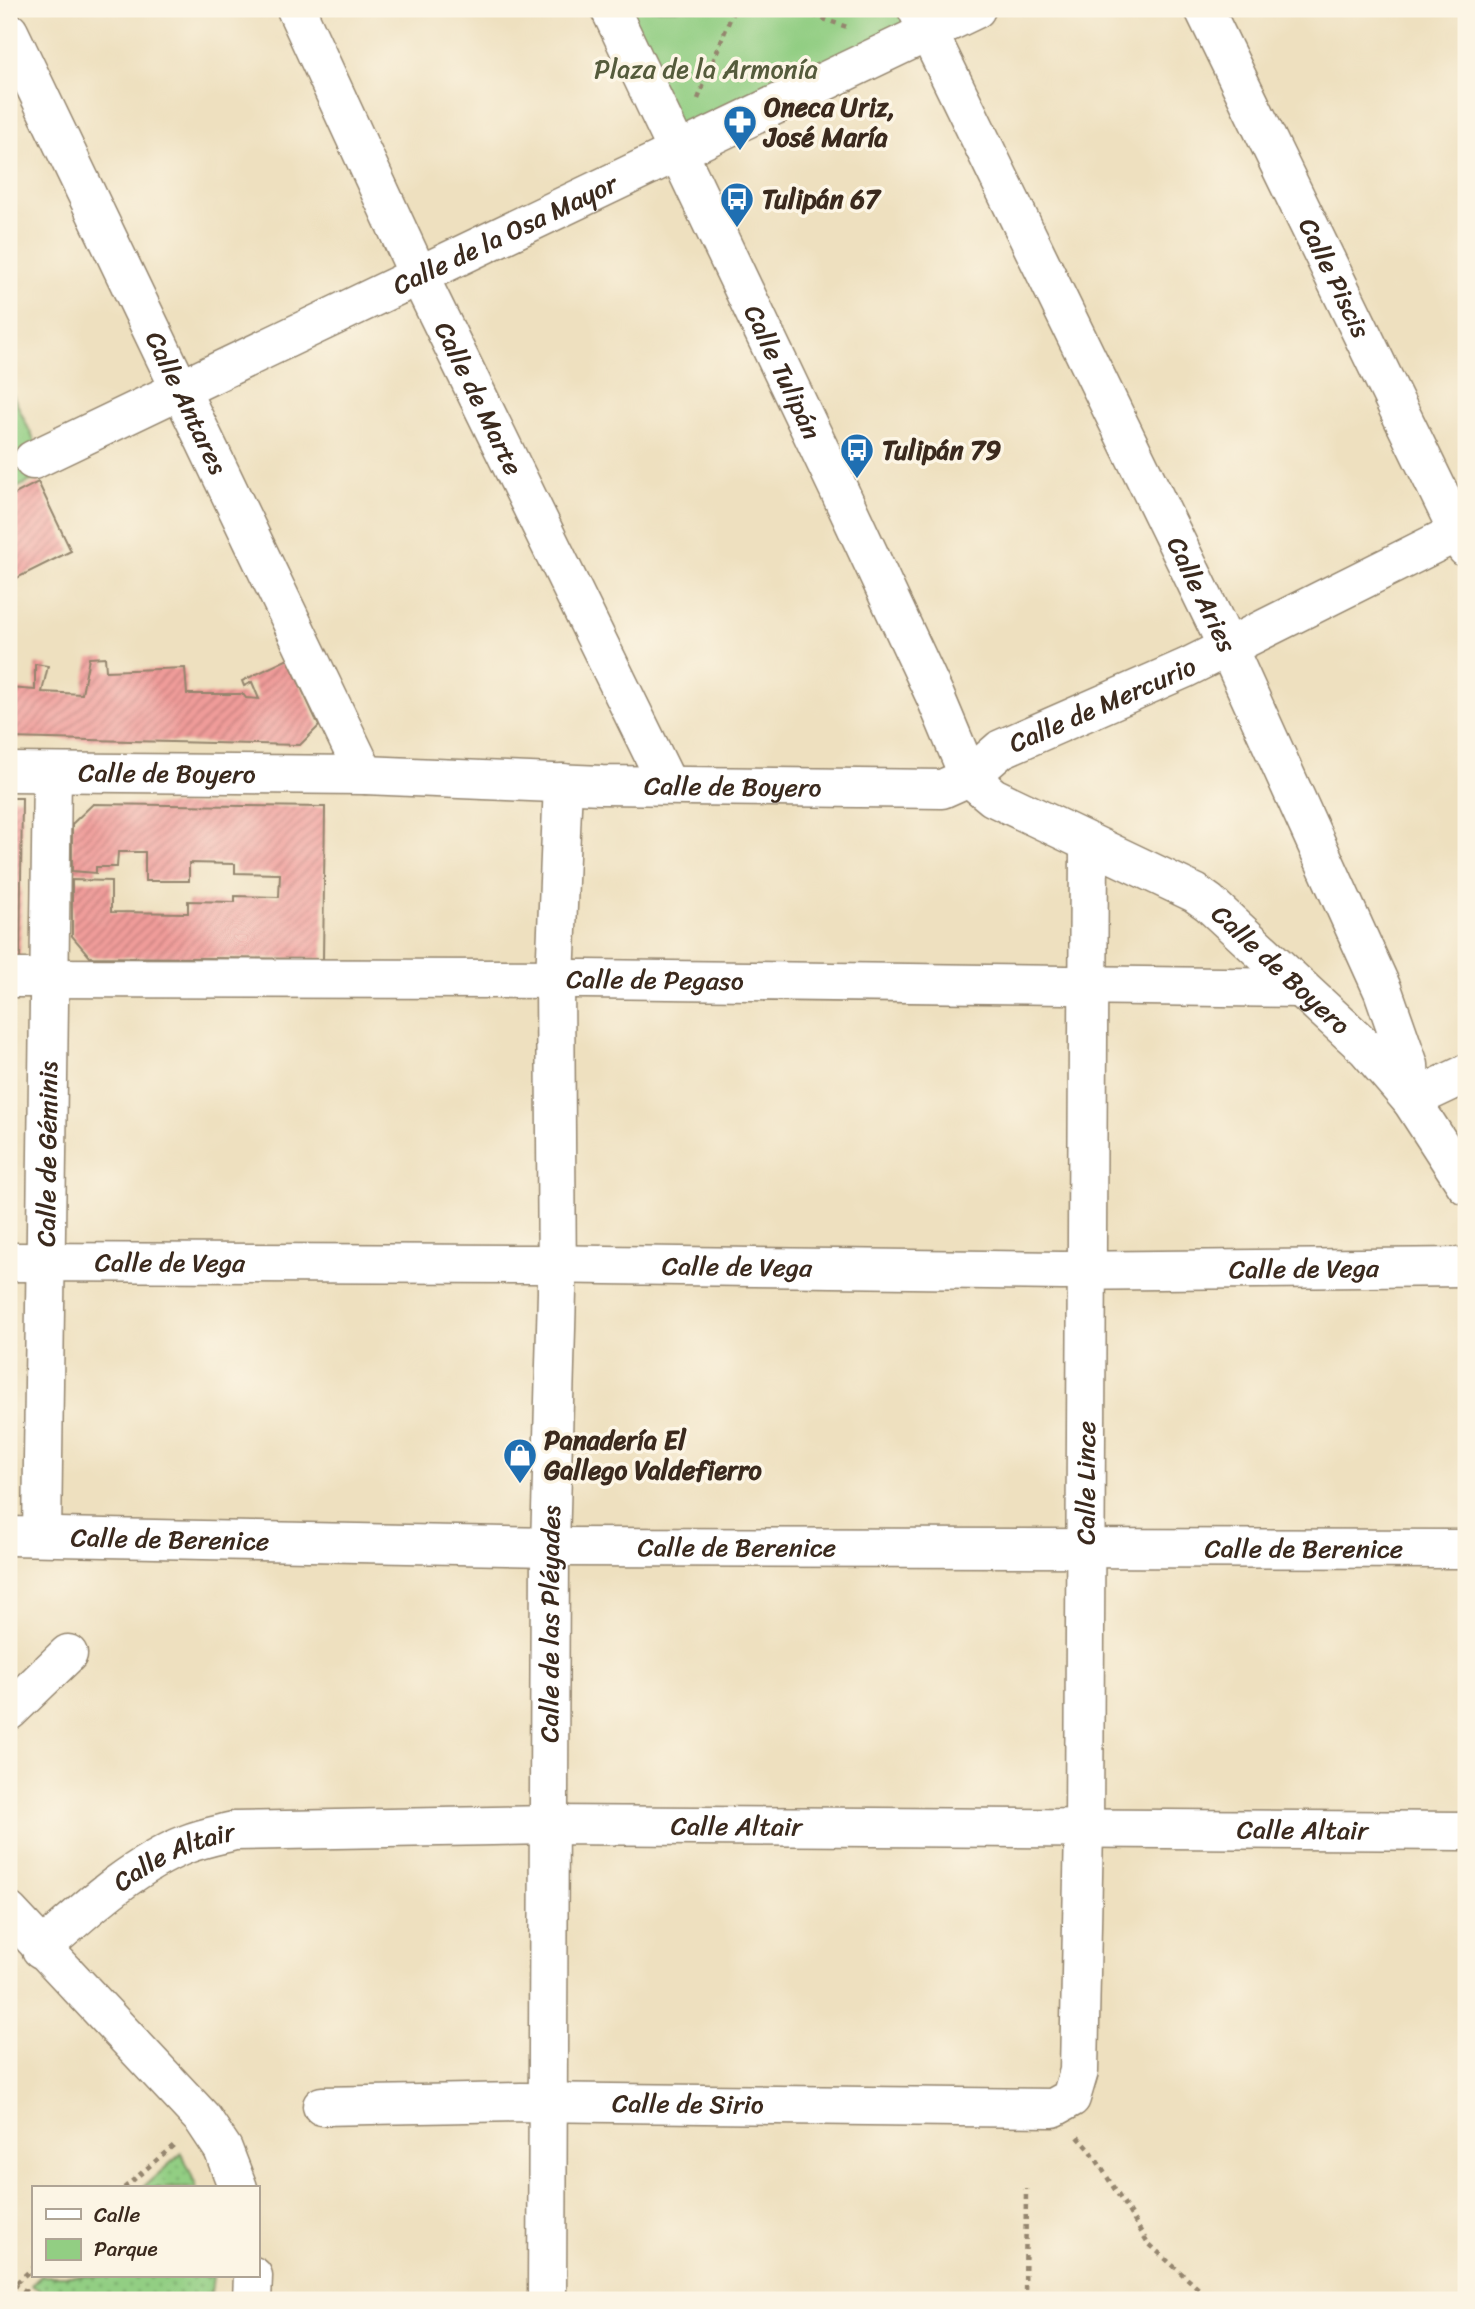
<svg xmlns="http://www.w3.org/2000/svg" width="1475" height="2309" font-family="Sriracha,sans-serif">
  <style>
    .grass { fill: url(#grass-dots); stroke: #667c50; stroke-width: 2 }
    .park { fill: #92ce83; stroke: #667c50; stroke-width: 2 }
    .building { fill: url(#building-hatch) }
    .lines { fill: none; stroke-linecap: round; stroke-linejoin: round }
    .minor-casing { stroke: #94856e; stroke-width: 41 }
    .path { stroke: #94856e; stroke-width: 4.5; stroke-dasharray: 5 5; stroke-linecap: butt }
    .minor { stroke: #fff; stroke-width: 38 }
    .labels { text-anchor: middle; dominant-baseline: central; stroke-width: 7; stroke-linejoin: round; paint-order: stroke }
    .park-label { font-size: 26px; fill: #555b3c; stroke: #fcf5e5 }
    .poi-label { font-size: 26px; font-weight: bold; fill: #3b2a1e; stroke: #fcf5e5; text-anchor: start }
    .street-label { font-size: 26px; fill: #3b2a1e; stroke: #fcf5e5 }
  </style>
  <defs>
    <pattern id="grass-dots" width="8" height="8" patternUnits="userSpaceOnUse" patternTransform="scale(1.75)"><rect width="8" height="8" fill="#92ce83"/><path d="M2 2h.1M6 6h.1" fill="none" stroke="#78a76b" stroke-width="1.8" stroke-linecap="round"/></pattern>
    <pattern id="building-hatch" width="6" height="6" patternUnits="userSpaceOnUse" patternTransform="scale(1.75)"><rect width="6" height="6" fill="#f09c9a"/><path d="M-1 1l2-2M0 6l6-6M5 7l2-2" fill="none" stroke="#c47f7d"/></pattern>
  </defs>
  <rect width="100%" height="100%" fill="#fcf5e5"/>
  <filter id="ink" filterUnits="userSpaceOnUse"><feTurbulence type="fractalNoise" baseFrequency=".0143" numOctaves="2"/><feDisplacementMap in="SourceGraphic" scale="14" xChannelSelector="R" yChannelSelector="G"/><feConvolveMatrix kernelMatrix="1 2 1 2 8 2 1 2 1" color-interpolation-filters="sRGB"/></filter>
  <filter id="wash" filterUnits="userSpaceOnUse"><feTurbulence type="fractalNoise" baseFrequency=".00686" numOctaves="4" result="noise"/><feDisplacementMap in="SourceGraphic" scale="28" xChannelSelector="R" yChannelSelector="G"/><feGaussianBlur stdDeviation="1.57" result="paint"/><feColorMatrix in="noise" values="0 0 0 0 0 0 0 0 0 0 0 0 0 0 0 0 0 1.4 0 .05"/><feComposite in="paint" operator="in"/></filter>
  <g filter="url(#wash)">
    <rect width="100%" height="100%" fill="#eee0bf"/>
    <g class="grass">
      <polygon points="182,2153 197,2188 142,2188"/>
      <polygon points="41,2276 213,2276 210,2300 57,2300 31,2285"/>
    </g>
    <g class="park">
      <polygon points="610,9 917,9 928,32 677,151"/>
      <polygon points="9,387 49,472 9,492"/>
    </g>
    <g id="blocks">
      <g class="building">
        <polygon points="38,482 71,551 9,582 9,497"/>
        <polygon points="105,657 106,671 185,668 187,694 243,694 246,698 259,699 252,682 244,686 242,681 288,659 319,726 300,745 9,738 9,688 35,690 35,664 48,666 42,692 82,694 89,658"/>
        <polygon points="9,798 22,798 20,960 9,960"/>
        <polygon points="93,804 325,807 323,959 90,957 72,936 72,880 111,881 111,912 188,913 188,901 235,902 235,896 279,897 280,874 235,873 235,864 189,863 189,881 145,881 145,852 118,852 117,867 96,867 96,873 72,871 72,824"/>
      </g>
    </g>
  </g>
  <g filter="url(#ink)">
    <use href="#blocks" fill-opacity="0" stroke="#94856e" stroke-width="2"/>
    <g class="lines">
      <g class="minor-casing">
        <g id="minor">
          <path id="s1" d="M296,9L418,274L668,785"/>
          <path id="s2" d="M610,9L838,488L935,696L969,777L993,797L1195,893L1209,903L1367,1049L1411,1100"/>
          <path id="s3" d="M917,9L1227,646L1383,991L1409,1065L1411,1100L1466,1185"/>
          <path id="s4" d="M1204,9L1466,548"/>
          <path id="s5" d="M9,32L365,775"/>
          <path id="s6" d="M33,460L976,9"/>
          <path id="s7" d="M9,772L365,775L602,785L942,789L969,777L1001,749L1186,668L1466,528"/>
          <path id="s8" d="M9,978L585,979L1301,988"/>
          <polyline points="1411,1100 1466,1074"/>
          <path id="s9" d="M9,1262L532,1264L1062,1271L1466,1267"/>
          <path id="s10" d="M9,1536L550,1547L1466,1549"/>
          <path id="s11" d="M42,1536L52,773"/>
          <polyline points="9,1711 68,1654"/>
          <polyline points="9,1912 203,2119 223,2149 238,2188"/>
          <path id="s12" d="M41,1949C84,1911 133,1865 187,1844C202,1838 218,1835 234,1831L548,1825L1466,1831"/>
          <path id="s13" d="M322,2106L521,2102L1053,2108L1071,2098L1079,2071L1084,1828L1089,843"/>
          <polyline points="252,2300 253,2276"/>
          <path id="s14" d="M547,2300L550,1547L557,1292L555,979L563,783"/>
        </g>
      </g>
      <g class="path">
        <polyline points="794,9 847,27"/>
        <polyline points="698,99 734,9"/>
        <polyline points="9,407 17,425"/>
        <polyline points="1078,2137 1091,2151 1148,2243 1211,2300"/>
        <polyline points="124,2188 174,2145"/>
        <polyline points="14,2284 40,2300"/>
        <polyline points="9,2289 33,2268"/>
        <polyline points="1025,2300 1026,2189"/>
      </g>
      <use href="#minor" class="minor"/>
    </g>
  </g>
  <defs>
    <g id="pharmacy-pin" transform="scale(1.75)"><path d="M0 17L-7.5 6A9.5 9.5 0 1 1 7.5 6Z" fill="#1f6fb2" stroke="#fcf5e5"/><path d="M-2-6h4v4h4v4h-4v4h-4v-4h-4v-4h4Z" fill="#fff"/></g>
    <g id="bus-pin" transform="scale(1.75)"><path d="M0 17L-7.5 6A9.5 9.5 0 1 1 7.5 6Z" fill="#1f6fb2" stroke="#fcf5e5"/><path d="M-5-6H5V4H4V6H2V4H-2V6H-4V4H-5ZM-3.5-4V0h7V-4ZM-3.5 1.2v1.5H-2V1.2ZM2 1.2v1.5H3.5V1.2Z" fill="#fff"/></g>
    <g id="shop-pin" transform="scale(1.75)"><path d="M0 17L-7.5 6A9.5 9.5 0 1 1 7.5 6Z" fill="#1f6fb2" stroke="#fcf5e5"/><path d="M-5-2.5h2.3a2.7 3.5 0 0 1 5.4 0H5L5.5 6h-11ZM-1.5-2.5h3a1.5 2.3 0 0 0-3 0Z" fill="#fff"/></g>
  </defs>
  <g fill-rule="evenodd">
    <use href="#pharmacy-pin" x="740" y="122"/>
    <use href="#bus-pin" x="737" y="199"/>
    <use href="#bus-pin" x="857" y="450"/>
    <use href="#shop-pin" x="520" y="1455"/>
  </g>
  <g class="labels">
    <g class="park-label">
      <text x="706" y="69">Plaza de la Armonía</text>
    </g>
    <g class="poi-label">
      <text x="764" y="107">Oneca Uriz,<tspan x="764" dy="30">José María</tspan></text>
      <text x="762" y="199">Tulipán 67</text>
      <text x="882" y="450">Tulipán 79</text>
      <text x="544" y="1440">Panadería El<tspan x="544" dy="30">Gallego Valdefierro</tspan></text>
    </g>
    <g class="street-label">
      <text stroke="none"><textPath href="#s6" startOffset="523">Calle de la Osa Mayor</textPath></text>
      <text stroke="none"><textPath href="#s4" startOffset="299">Calle Piscis</textPath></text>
      <text stroke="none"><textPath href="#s2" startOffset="402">Calle Tulipán</textPath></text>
      <text stroke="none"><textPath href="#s1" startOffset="430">Calle de Marte</textPath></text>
      <text stroke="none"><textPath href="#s5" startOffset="411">Calle Antares</textPath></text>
      <text stroke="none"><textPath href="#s3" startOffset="651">Calle Aries</textPath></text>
      <text stroke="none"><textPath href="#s7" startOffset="1116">Calle de Mercurio</textPath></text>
      <text stroke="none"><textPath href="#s7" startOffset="158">Calle de Boyero</textPath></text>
      <text stroke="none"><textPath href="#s7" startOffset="724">Calle de Boyero</textPath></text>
      <text stroke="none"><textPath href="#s2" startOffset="1218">Calle de Boyero</textPath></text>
      <text stroke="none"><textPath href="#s8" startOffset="646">Calle de Pegaso</textPath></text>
      <text stroke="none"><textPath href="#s11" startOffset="382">Calle de Géminis</textPath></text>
      <text stroke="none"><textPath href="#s9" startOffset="161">Calle de Vega</textPath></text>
      <text stroke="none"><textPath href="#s9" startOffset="728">Calle de Vega</textPath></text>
      <text stroke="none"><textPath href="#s9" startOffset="1295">Calle de Vega</textPath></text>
      <text stroke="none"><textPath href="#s13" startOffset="1368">Calle Lince</textPath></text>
      <text stroke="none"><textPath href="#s10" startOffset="161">Calle de Berenice</textPath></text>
      <text stroke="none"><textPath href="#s10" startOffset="728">Calle de Berenice</textPath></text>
      <text stroke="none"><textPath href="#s10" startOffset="1295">Calle de Berenice</textPath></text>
      <text stroke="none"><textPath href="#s14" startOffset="676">Calle de las Pléyades</textPath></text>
      <text stroke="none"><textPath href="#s12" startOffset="732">Calle Altair</textPath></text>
      <text stroke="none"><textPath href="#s12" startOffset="1298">Calle Altair</textPath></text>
      <text stroke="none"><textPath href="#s12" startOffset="164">Calle Altair</textPath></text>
      <text stroke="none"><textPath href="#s13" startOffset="366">Calle de Sirio</textPath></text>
    </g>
  </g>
  <rect width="1475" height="2309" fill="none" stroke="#fcf5e5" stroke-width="35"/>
  <rect x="32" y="2186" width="228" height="91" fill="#fcf5e5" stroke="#afa495" stroke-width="2"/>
  <rect x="46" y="2209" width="35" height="10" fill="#ffffff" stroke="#afa495" stroke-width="2"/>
  <text x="94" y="2222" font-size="21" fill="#3b2a1e">Calle</text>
  <rect x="46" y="2239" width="35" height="21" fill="#92ce83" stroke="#afa495" stroke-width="2"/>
  <text x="94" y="2256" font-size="21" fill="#3b2a1e">Parque</text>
</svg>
